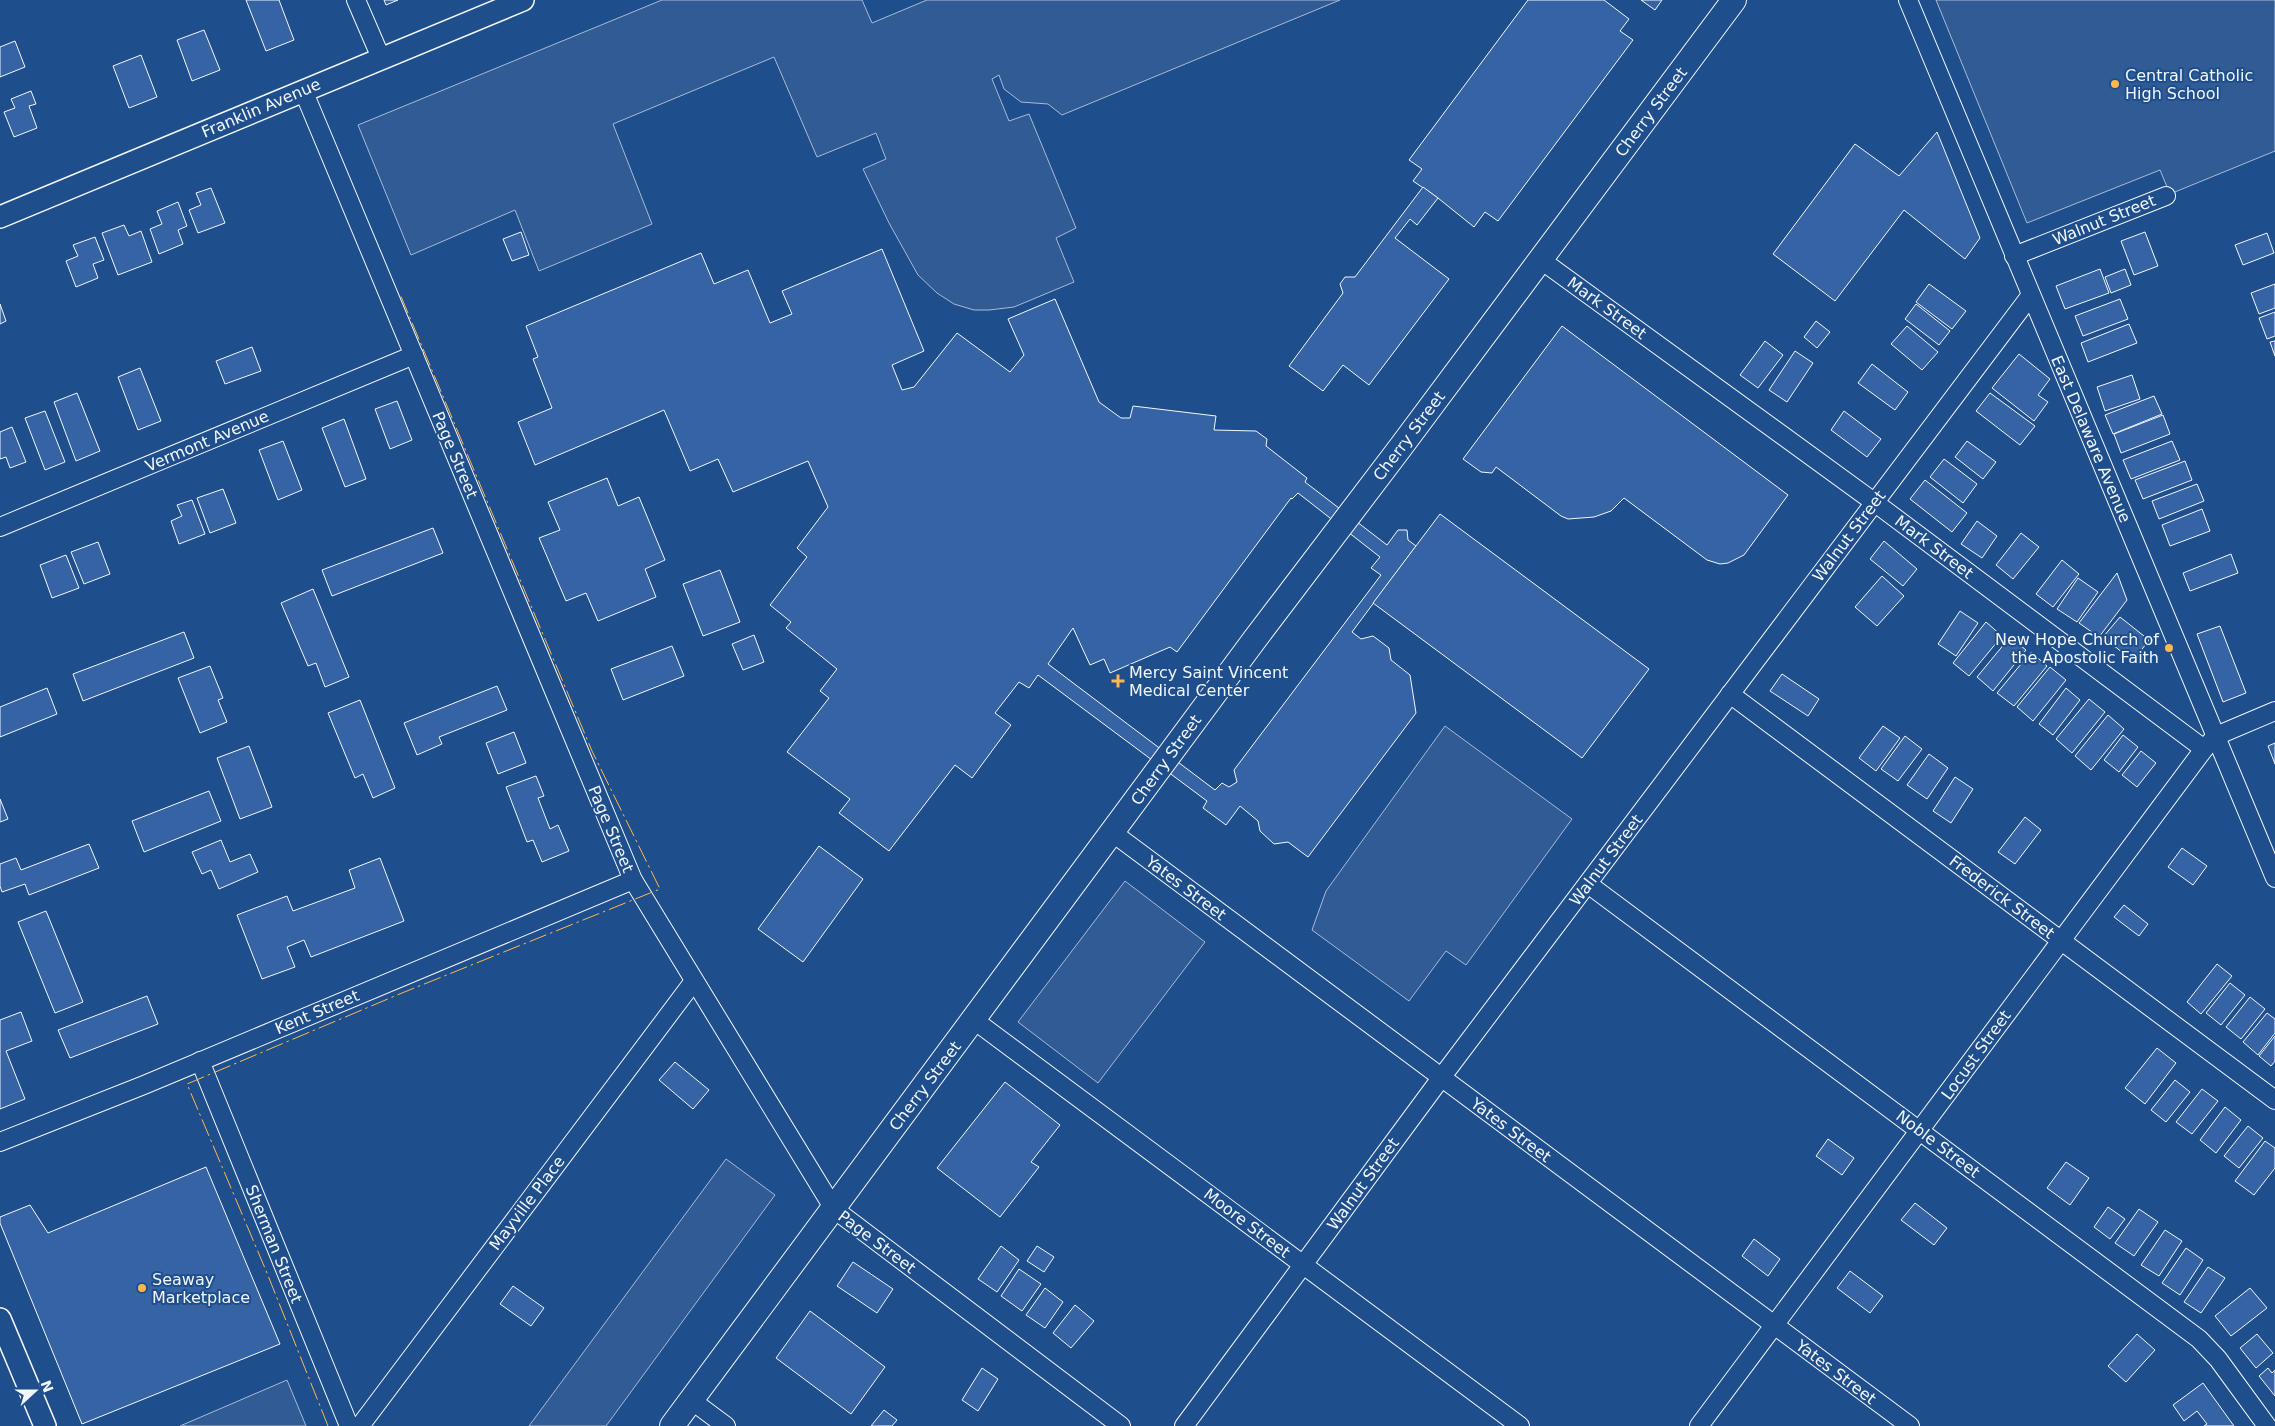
<svg xmlns="http://www.w3.org/2000/svg" width="2275" height="1426" font-family="'DejaVu Sans',sans-serif">
  <style>
    .built { fill: #305b95; stroke: #a8bbd7 }
    .building { fill: #3563a3; stroke: #f2f6ff; fill-rule: evenodd }
    .lines { fill: none; stroke-linecap: round; stroke-linejoin: round }
    .minor-casing { stroke: #f2f6ff; stroke-width: 20 }
    .tertiary-casing { stroke: #f2f6ff; stroke-width: 24 }
    .secondary-casing { stroke: #f2f6ff; stroke-width: 26 }
    .minor { stroke: #1f4e8c; stroke-width: 18 }
    .tertiary { stroke: #1f4e8c; stroke-width: 21 }
    .secondary { stroke: #1f4e8c; stroke-width: 24 }
    .power { stroke: #ffb74d; stroke-width: 1; stroke-dasharray: 18 4 2.5 4; stroke-linecap: butt }
    .poi-dot { fill: #ffb74d; stroke: #1f4e8c; stroke-width: 2 }
    .labels { text-anchor: middle; dominant-baseline: central; stroke-width: 4; stroke-linejoin: round; paint-order: stroke }
    .poi-label { font-size: 16px; fill: #f2f6ff; stroke: #1f4e8c; text-anchor: start }
    .street-label { font-size: 16px; fill: #f2f6ff; stroke: #1f4e8c }
  </style>
  <rect width="100%" height="100%" fill="#1f4e8c"/>
  <g class="built">
    <polygon points="662,0 862,0 872,23 927,0 1340,0 1062,115 1048,104 1021,102 1004,89 999,75 992,79 1009,121 1029,114 1076,228 1056,238 1074,282 1014,307 989,310 974,310 954,304 937,293 918,275 889,223 863,169 886,159 876,133 817,157 774,57 613,124 652,224 539,271 515,210 411,255 358,125"/>
    <polygon points="1936,0 2275,0 2275,151 2170,194 2160,170 2027,223"/>
    <polygon points="1445,726 1572,819 1466,965 1446,951 1409,1001 1312,930 1326,891"/>
    <polygon points="1125,881 1205,942 1098,1083 1018,1022"/>
    <polygon points="726,1159 775,1195 606,1426 529,1426"/>
    <polygon points="287,1380 306,1426 180,1426"/>
  </g>
  <g class="building">
    <polygon points="246,0 279,0 294,40 266,51"/>
    <polygon points="384,0 398,0 386,5"/>
    <polygon points="1528,0 1604,0 1629,19 1620,31 1633,40 1498,221 1485,212 1474,227 1438,198 1413,181 1422,169 1409,160"/>
    <polygon points="1641,0 1662,0 1655,10"/>
    <polygon points="204,30 220,70 192,81 177,40"/>
    <polygon points="15,41 25,67 0,77 0,47"/>
    <polygon points="141,55 157,97 129,108 113,66"/>
    <polygon points="31,91 36,104 29,106 37,128 14,137 4,112 15,108 11,99"/>
    <polygon points="1937,132 1980,238 1965,259 1904,210 1835,301 1773,254 1855,144 1899,176"/>
    <polygon points="1423,187 1438,198 1417,225 1410,219 1395,238 1449,279 1369,385 1343,365 1323,391 1289,366 1343,293 1340,284 1345,277 1355,277"/>
    <polygon points="211,188 225,223 198,233 189,210 201,205 196,193"/>
    <polygon points="178,202 187,226 178,230 183,244 159,254 150,229 162,224 157,211"/>
    <polygon points="124,225 129,236 141,231 152,262 118,275 102,233"/>
    <polygon points="521,232 529,255 512,261 503,239"/>
    <polygon points="2145,232 2158,266 2134,275 2121,241"/>
    <polygon points="2267,233 2274,253 2243,265 2235,245"/>
    <polygon points="95,237 104,260 93,264 98,278 76,287 66,261 78,256 73,245"/>
    <path d="M882,249L924,351L892,365L902,390L914,387L957,333L1010,372L1024,355L1008,319L1055,299L1099,402L1121,418H1130L1133,406L1216,416L1214,430L1256,431L1267,439L1266,446L1307,478L1305,482L1387,545L1398,530H1407L1408,540L1416,546L1352,632L1361,639L1373,636L1389,648L1391,660L1410,675L1416,713L1308,857L1288,842L1274,844L1260,831L1258,821L1240,806L1226,825L1203,808L1207,801L1038,675L1029,688L1019,682L995,713L1011,725L972,778L955,765L889,851L839,813L850,799L787,752L829,698L820,691L837,669L786,628L791,622L770,605L807,557L797,548L828,507L808,461L733,492L718,459L690,471L664,410L535,465L518,422L552,408L533,359L538,357L526,326L701,253L714,284L748,270L770,323L792,314L782,291ZM1298,493L1380,557L1371,568L1381,575L1234,770L1237,782L1229,787L1222,783L1215,790L1048,664L1073,628L1090,665L1104,659L1110,673L1170,647L1177,652L1291,498L1292,499Z"/>
    <polygon points="2100,269 2109,293 2065,309 2056,286"/>
    <polygon points="2125,269 2131,285 2111,293 2105,277"/>
    <polygon points="1929,284 1966,311 1952,329 1916,302"/>
    <polygon points="2275,284 2275,308 2259,314 2251,293"/>
    <polygon points="2120,299 2128,319 2083,336 2075,316"/>
    <polygon points="0,304 6,321 0,324"/>
    <polygon points="1916,304 1950,331 1939,345 1905,319"/>
    <polygon points="2275,312 2275,336 2267,339 2259,318"/>
    <polygon points="1816,321 1830,332 1817,348 1804,337"/>
    <polygon points="2129,324 2137,343 2088,362 2081,343"/>
    <polygon points="1562,326 1788,495 1744,555 1728,563 1720,564 1707,560 1624,498 1611,511 1594,517 1568,519 1561,516 1496,467 1492,473 1481,472 1463,459"/>
    <polygon points="1907,326 1938,352 1922,370 1891,344"/>
    <polygon points="1765,341 1783,355 1758,388 1740,375"/>
    <polygon points="2275,341 2275,356 2270,342"/>
    <polygon points="252,347 261,371 225,384 216,361"/>
    <polygon points="1795,351 1813,363 1787,402 1769,390"/>
    <polygon points="2019,354 2050,379 2038,395 2048,402 2034,421 1992,388"/>
    <polygon points="1872,364 1908,392 1895,410 1858,383"/>
    <polygon points="140,368 161,421 138,430 118,377"/>
    <polygon points="2132,375 2140,399 2105,411 2097,387"/>
    <polygon points="77,393 100,451 76,461 54,402"/>
    <polygon points="1990,393 2035,426 2020,445 1976,411"/>
    <polygon points="2154,396 2162,414 2113,434 2105,415"/>
    <polygon points="397,401 412,440 390,449 375,409"/>
    <polygon points="45,411 65,462 45,470 25,418"/>
    <polygon points="1844,411 1881,439 1867,457 1831,430"/>
    <polygon points="2163,415 2170,434 2121,453 2114,434"/>
    <polygon points="344,419 366,479 345,487 322,428"/>
    <polygon points="12,427 26,462 10,468 6,457 0,459 0,432"/>
    <polygon points="283,441 302,490 278,500 259,450"/>
    <polygon points="1967,441 1996,462 1983,479 1955,457"/>
    <polygon points="2172,441 2180,460 2131,479 2123,460"/>
    <polygon points="1944,459 1977,484 1963,503 1930,477"/>
    <polygon points="2185,461 2192,480 2143,499 2135,480"/>
    <polygon points="607,478 618,506 639,497 665,560 645,569 656,597 598,621 586,593 566,601 539,538 560,530 548,502"/>
    <polygon points="1925,480 1967,513 1952,532 1910,499"/>
    <polygon points="2197,484 2204,501 2159,519 2152,501"/>
    <polygon points="223,489 236,523 210,533 197,498"/>
    <polygon points="192,500 205,534 179,544 171,521 182,516 177,505"/>
    <polygon points="2202,509 2210,531 2170,546 2162,525"/>
    <polygon points="1440,514 1649,669 1582,758 1373,603"/>
    <polygon points="1977,521 1997,536 1982,558 1961,544"/>
    <polygon points="433,528 443,553 332,596 322,570"/>
    <polygon points="2021,533 2039,547 2013,579 1996,565"/>
    <polygon points="1884,541 1917,569 1903,586 1870,559"/>
    <polygon points="98,542 110,574 84,584 71,552"/>
    <polygon points="2231,554 2238,573 2190,591 2183,573"/>
    <polygon points="66,555 79,588 52,598 40,565"/>
    <polygon points="2062,560 2079,574 2053,607 2036,594"/>
    <polygon points="720,570 740,622 703,636 683,584"/>
    <polygon points="2117,573 2127,600 2099,637 2079,623"/>
    <polygon points="1882,576 1904,596 1877,626 1855,607"/>
    <polygon points="2078,578 2098,592 2077,622 2057,609"/>
    <polygon points="313,589 349,677 325,687 316,663 308,666 281,603"/>
    <polygon points="1960,611 1978,623 1956,656 1938,644"/>
    <polygon points="2120,617 2149,640 2133,661 2103,637"/>
    <polygon points="1986,622 2002,636 1969,676 1953,663"/>
    <polygon points="2220,626 2246,693 2223,702 2197,634"/>
    <polygon points="184,632 194,658 83,701 73,674"/>
    <polygon points="754,635 764,662 743,670 732,644"/>
    <polygon points="2010,637 2026,650 1993,691 1977,677"/>
    <polygon points="672,646 684,676 623,700 611,669"/>
    <polygon points="2031,652 2047,666 2014,706 1997,693"/>
    <polygon points="210,666 223,698 218,700 227,722 200,733 178,678"/>
    <polygon points="2050,667 2066,680 2033,721 2017,707"/>
    <polygon points="1782,674 1819,699 1808,716 1770,691"/>
    <polygon points="497,686 507,710 439,737 442,744 417,755 404,723"/>
    <polygon points="47,688 57,714 0,737 0,707"/>
    <polygon points="2066,688 2080,700 2053,735 2039,724"/>
    <polygon points="2089,699 2105,712 2072,753 2056,739"/>
    <polygon points="360,700 395,788 373,798 363,774 355,778 328,713"/>
    <polygon points="2108,715 2124,729 2091,770 2075,756"/>
    <polygon points="1883,726 1900,738 1876,771 1859,758"/>
    <polygon points="514,732 526,763 498,774 486,743"/>
    <polygon points="2123,735 2138,747 2119,772 2104,760"/>
    <polygon points="1905,736 1922,749 1898,781 1881,769"/>
    <polygon points="2275,743 2275,764 2268,746"/>
    <polygon points="249,746 272,807 240,819 217,758"/>
    <polygon points="2141,751 2156,763 2137,787 2122,775"/>
    <polygon points="1929,754 1948,768 1927,799 1907,785"/>
    <polygon points="536,776 544,796 538,798 550,829 558,825 569,851 542,862 533,840 527,842 506,787"/>
    <polygon points="1955,777 1973,789 1951,823 1933,811"/>
    <polygon points="209,791 221,821 144,852 132,821"/>
    <polygon points="0,799 8,819 0,822"/>
    <polygon points="2025,817 2041,830 2015,864 1998,852"/>
    <polygon points="221,840 230,862 250,854 258,872 219,889 211,870 202,874 192,852"/>
    <polygon points="89,844 99,868 29,895 25,884 2,892 0,886 0,864 16,858 21,870"/>
    <polygon points="819,846 863,879 803,962 758,929"/>
    <polygon points="2182,848 2207,866 2193,885 2168,867"/>
    <polygon points="380,858 404,921 311,957 304,940 287,947 295,967 262,979 237,915 287,896 293,911 355,888 349,870"/>
    <polygon points="2124,905 2148,924 2139,936 2114,917"/>
    <polygon points="46,911 83,1002 55,1013 18,922"/>
    <polygon points="2217,964 2232,976 2201,1014 2187,1002"/>
    <polygon points="2230,983 2245,995 2221,1025 2206,1013"/>
    <polygon points="147,996 158,1024 70,1058 58,1030"/>
    <polygon points="2250,997 2265,1009 2241,1039 2226,1027"/>
    <polygon points="21,1012 32,1041 6,1051 25,1099 0,1109 0,1020"/>
    <polygon points="2267,1013 2275,1019 2275,1033 2258,1055 2243,1042"/>
    <polygon points="2275,1036 2275,1061 2271,1066 2259,1056"/>
    <polygon points="2157,1048 2176,1063 2145,1104 2125,1088"/>
    <polygon points="675,1062 709,1090 693,1109 659,1080"/>
    <polygon points="2175,1080 2190,1092 2166,1122 2151,1110"/>
    <polygon points="1005,1082 1060,1125 1031,1162 1039,1167 1000,1217 937,1168"/>
    <polygon points="2202,1089 2218,1101 2192,1134 2176,1122"/>
    <polygon points="2225,1107 2241,1120 2216,1153 2200,1140"/>
    <polygon points="2248,1126 2263,1138 2239,1168 2224,1156"/>
    <polygon points="1828,1139 1854,1158 1842,1175 1816,1156"/>
    <polygon points="2265,1141 2275,1148 2275,1168 2254,1195 2235,1181"/>
    <polygon points="2066,1162 2089,1178 2070,1205 2047,1188"/>
    <polygon points="206,1167 280,1344 82,1424 0,1223 0,1217 30,1205 48,1233"/>
    <polygon points="1915,1203 1947,1228 1934,1245 1901,1220"/>
    <polygon points="2108,1207 2125,1219 2110,1239 2094,1227"/>
    <polygon points="2139,1209 2158,1222 2134,1256 2115,1243"/>
    <polygon points="2165,1230 2182,1241 2159,1276 2141,1265"/>
    <polygon points="1754,1239 1780,1259 1768,1276 1742,1256"/>
    <polygon points="1001,1246 1019,1260 997,1292 978,1279"/>
    <polygon points="1037,1246 1054,1257 1044,1272 1027,1261"/>
    <polygon points="2186,1248 2203,1260 2180,1295 2162,1283"/>
    <polygon points="853,1262 893,1289 877,1313 837,1286"/>
    <polygon points="2208,1267 2225,1278 2201,1313 2184,1302"/>
    <polygon points="1019,1269 1041,1284 1022,1311 1001,1296"/>
    <polygon points="1850,1271 1883,1296 1870,1313 1837,1288"/>
    <polygon points="513,1286 544,1308 531,1326 500,1304"/>
    <polygon points="1045,1288 1063,1302 1045,1328 1026,1315"/>
    <polygon points="2250,1288 2267,1308 2231,1336 2215,1316"/>
    <polygon points="1075,1305 1094,1321 1071,1348 1053,1333"/>
    <polygon points="810,1311 885,1367 851,1414 776,1358"/>
    <polygon points="2137,1334 2155,1350 2126,1382 2108,1366"/>
    <polygon points="2257,1334 2273,1353 2256,1368 2240,1348"/>
    <polygon points="982,1368 998,1379 978,1411 962,1400"/>
    <polygon points="2268,1368 2272,1373 2275,1370 2275,1396 2259,1376"/>
    <polygon points="2203,1383 2234,1426 2204,1426 2207,1424 2197,1411 2184,1421 2173,1405"/>
    <polygon points="884,1410 897,1420 892,1426 871,1426"/>
  </g>
  <g class="lines">
    <g class="minor-casing">
      <g id="minor">
        <polyline points="356,0 381,58"/>
        <polyline points="1908,0 2275,878"/>
        <polyline points="303,90 633,880 834,1209 1121,1426"/>
        <polyline points="2014,256 2166,196"/>
        <polyline points="1541,260 1874,502 2204,749"/>
        <polyline points="0,527 414,355"/>
        <polyline points="1730,694 2275,1100"/>
        <polyline points="1113,833 1910,1426"/>
        <polyline points="1588,884 2199,1339 2218,1359 2267,1426"/>
        <polyline points="974,1020 1520,1426"/>
        <polyline points="200,1061 349,1426"/>
        <polyline points="0,1142 144,1085 633,880"/>
        <polyline points="691,1400 726,1426"/>
        <polyline points="360,1426 694,981"/>
        <polyline points="1184,1426 1441,1078 2031,295"/>
        <polyline points="1699,1426 2204,749 2216,736 2275,711"/>
      </g>
    </g>
    <g class="tertiary-casing">
      <g id="tertiary">
        <polyline points="0,217 523,0"/>
        <polyline points="0,1319 45,1426"/>
      </g>
    </g>
    <g class="secondary-casing">
      <polyline id="secondary" points="672,1426 1255,639 1400,448 1734,0"/>
    </g>
    <use href="#minor" class="minor"/>
    <use href="#tertiary" class="tertiary"/>
    <use href="#secondary" class="secondary"/>
    <polyline class="power" points="328,1426 267,1273 187,1084 402,993 660,889 592,751 400,294"/>
  </g>
  <g class="poi-dot">
    <circle cx="2115" cy="84" r="5"/>
    <circle cx="2169" cy="648" r="5"/>
    <path d="M1115.5 673.5h5v5h5v5h-5v5h-5v-5h-5v-5h5z"/>
    <circle cx="142" cy="1288" r="5"/>
  </g>
  <g class="labels">
    <g class="poi-label">
      <text x="2125" y="75">Central Catholic<tspan x="2125" dy="18">High School</tspan></text>
      <text x="2159" y="639" text-anchor="end">New Hope Church of<tspan x="2159" dy="18">the Apostolic Faith</tspan></text>
      <text x="1129" y="672">Mercy Saint Vincent<tspan x="1129" dy="18">Medical Center</tspan></text>
      <text x="152" y="1279">Seaway<tspan x="152" dy="18">Marketplace</tspan></text>
    </g>
    <g class="street-label">
      <text transform="translate(261 108) rotate(-23)">Franklin Avenue</text>
      <text transform="translate(1651 112) rotate(-53)">Cherry Street</text>
      <text transform="translate(2104 220) rotate(-22)">Walnut Street</text>
      <text transform="translate(1607 308) rotate(36)">Mark Street</text>
      <text transform="translate(1409 436) rotate(-53)">Cherry Street</text>
      <text transform="translate(2091 439) rotate(67)">East Delaware Avenue</text>
      <text transform="translate(207 441) rotate(-23)">Vermont Avenue</text>
      <text transform="translate(455 455) rotate(67)">Page Street</text>
      <text transform="translate(1849 536) rotate(-53)">Walnut Street</text>
      <text transform="translate(1934 547) rotate(37)">Mark Street</text>
      <text transform="translate(1166 760) rotate(-54)">Cherry Street</text>
      <text transform="translate(611 829) rotate(67)">Page Street</text>
      <text transform="translate(1606 860) rotate(-53)">Walnut Street</text>
      <text transform="translate(1186 888) rotate(37)">Yates Street</text>
      <text transform="translate(2002 897) rotate(37)">Frederick Street</text>
      <text transform="translate(317 1012) rotate(-23)">Kent Street</text>
      <text transform="translate(1976 1055) rotate(-54)">Locust Street</text>
      <text transform="translate(925 1086) rotate(-53)">Cherry Street</text>
      <text transform="translate(1511 1130) rotate(37)">Yates Street</text>
      <text transform="translate(1938 1144) rotate(37)">Noble Street</text>
      <text transform="translate(1363 1184) rotate(-54)">Walnut Street</text>
      <text transform="translate(527 1203) rotate(-53)">Mayville Place</text>
      <text transform="translate(1247 1223) rotate(37)">Moore Street</text>
      <text transform="translate(877 1242) rotate(37)">Page Street</text>
      <text transform="translate(274 1244) rotate(68)">Sherman Street</text>
      <text transform="translate(1836 1372) rotate(37)">Yates Street</text>
    </g>
  </g>
  <g transform="translate(35 1391) rotate(69)" stroke="#1f4e8c" stroke-width="4" paint-order="stroke">
  <path d="M0-4L9 19L0 12L-9 19Z" fill="#f2f6ff"/>
  <text y="-8" font-size="14" font-weight="bold" text-anchor="middle" fill="#f2f6ff">N</text>
  </g>
</svg>
